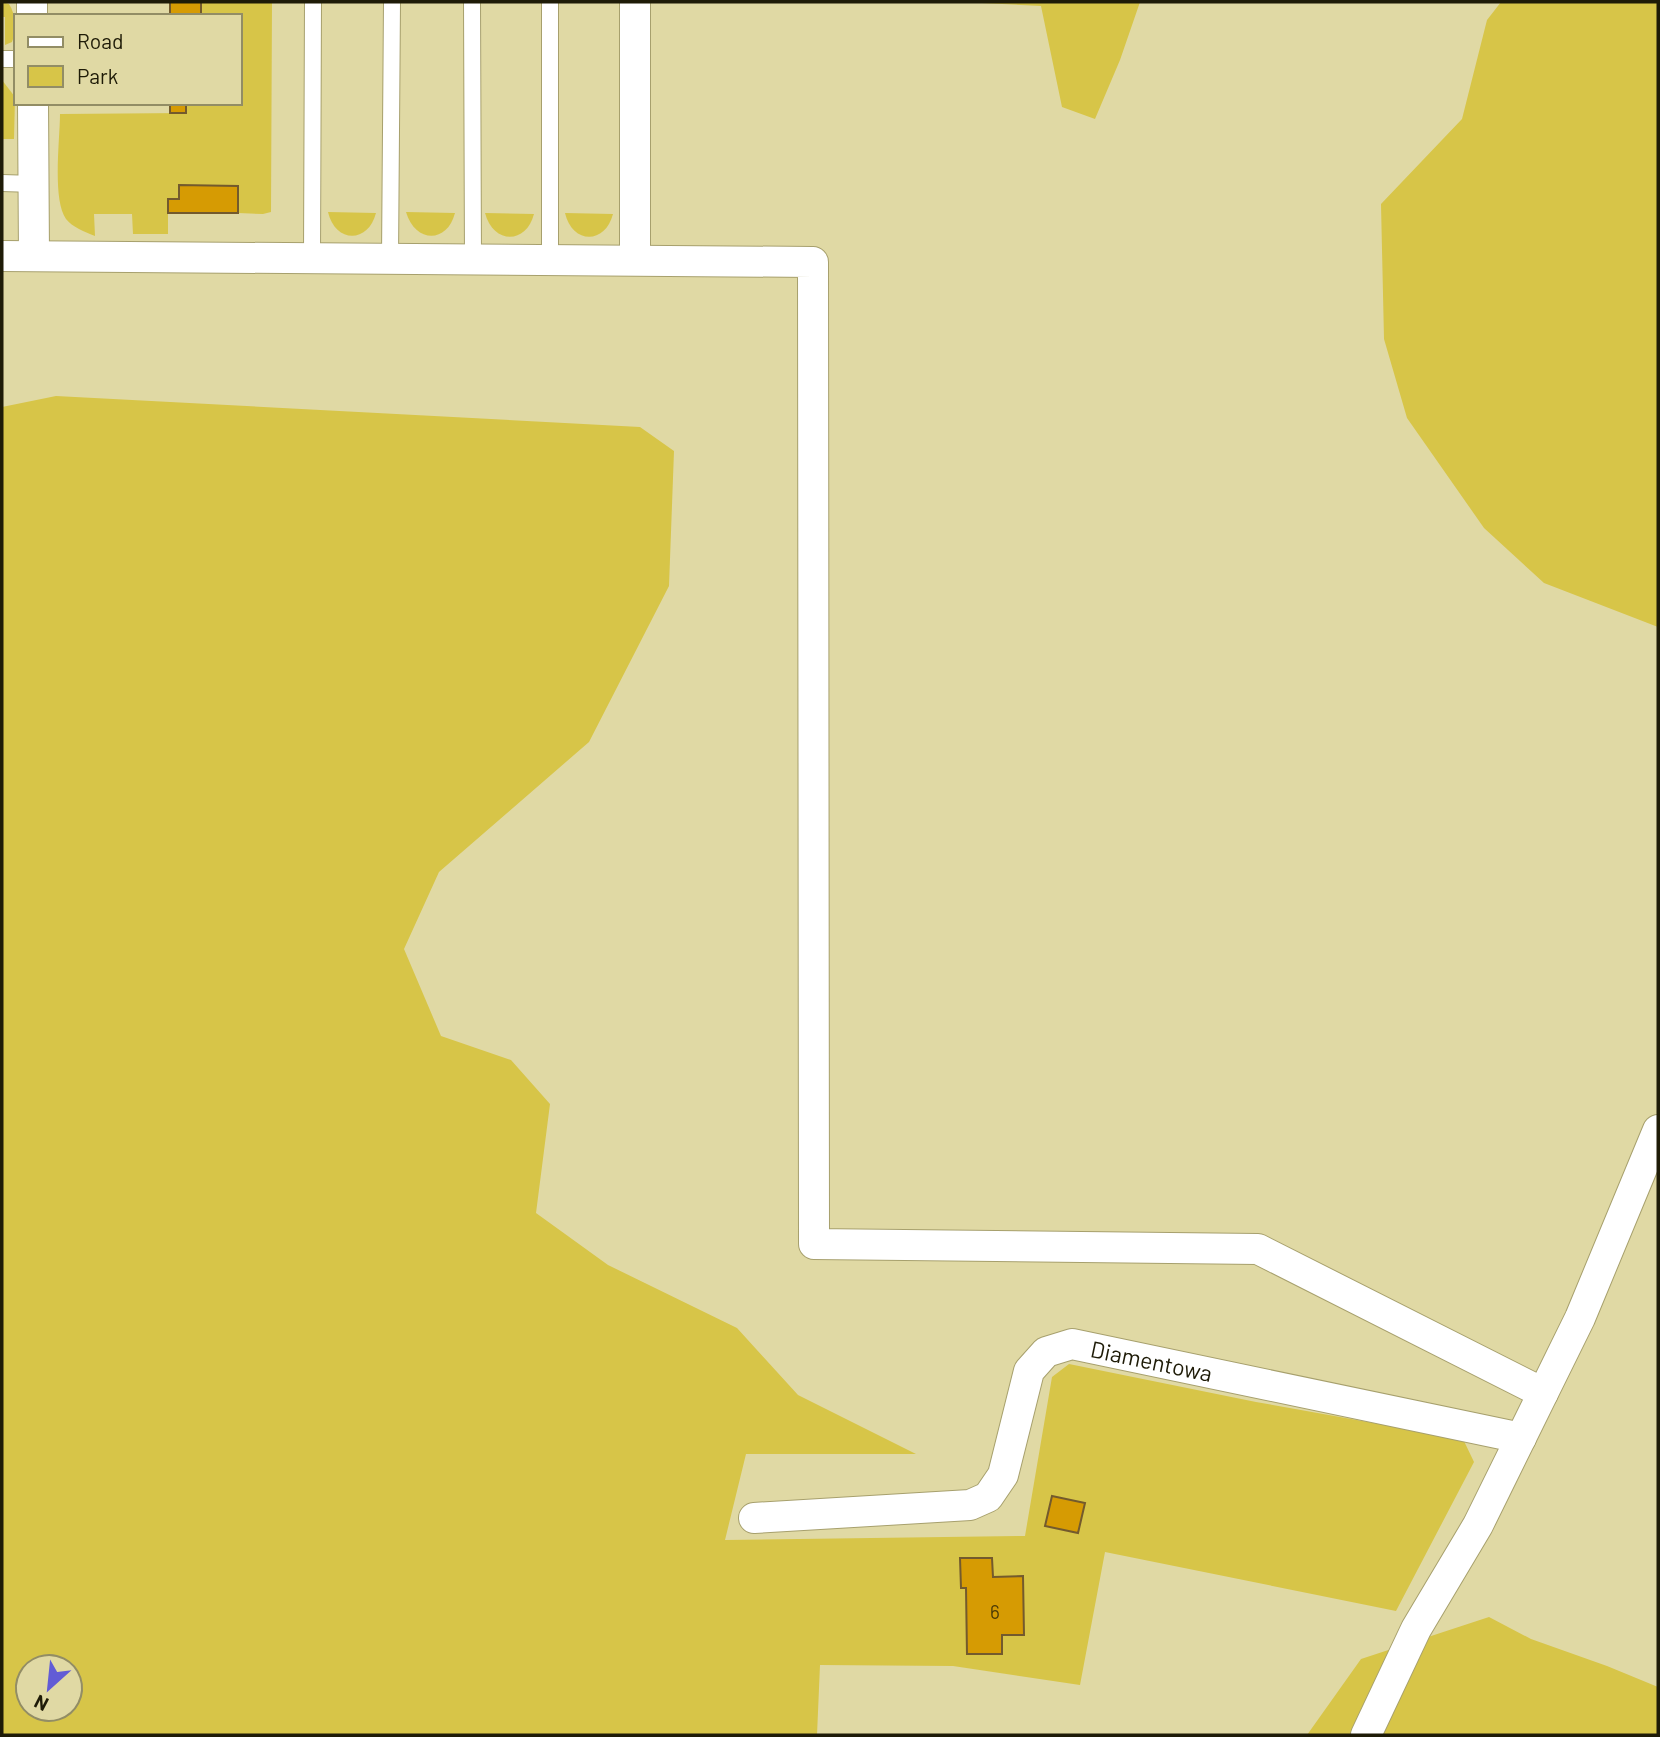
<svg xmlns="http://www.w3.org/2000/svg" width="1660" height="1737" font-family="Barlow,sans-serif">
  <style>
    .green { fill: #d7c548; fill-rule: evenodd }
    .building { fill: #d69b03; stroke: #735a2d; stroke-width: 2 }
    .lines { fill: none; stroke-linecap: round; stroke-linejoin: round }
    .service-casing { stroke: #a7a06d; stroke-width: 18 }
    .minor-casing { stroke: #a7a06d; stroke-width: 32 }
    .service { stroke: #fff; stroke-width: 16 }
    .minor { stroke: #fff; stroke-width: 30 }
    .labels { text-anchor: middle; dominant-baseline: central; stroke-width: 6; stroke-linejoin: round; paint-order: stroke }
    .number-label { font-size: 19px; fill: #4c3b06 }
    .street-label { font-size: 23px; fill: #1e1b07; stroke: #e0d9a4 }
  </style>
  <rect width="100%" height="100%" fill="#e0d9a4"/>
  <g class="green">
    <path d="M2,2L9,4C16,15 17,30 12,42L5,45V17H2Z"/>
    <path d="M201,2H272L271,212L263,214L238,213V186L179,185V199L168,200V234H133L132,214H94L95,236C85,232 72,227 66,219C52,199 60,139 60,114L185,113L186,103H240V16H201Z"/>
    <polygon points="961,2 1140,2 1120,60 1095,119 1062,107 1041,6"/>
    <polygon points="1501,2 1658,2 1658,627 1544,583 1484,528 1407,418 1384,339 1381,204 1462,119 1487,20"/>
    <polygon points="2,80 15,97 14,139 2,139"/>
    <path d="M328,212L376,213C368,244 335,243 328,212Z"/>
    <path d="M406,212L455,213C447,244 415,243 406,212Z"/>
    <path d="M485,213L534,214C526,245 493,244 485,213Z"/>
    <path d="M565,213L613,214C605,245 572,244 565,213Z"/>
    <path d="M56,396L640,427L674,451L669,586L589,742L439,872L404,949L441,1036L511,1060L550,1104L536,1213L608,1265L737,1328L798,1395L916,1454H746L725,1540L1025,1536L1052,1377L1069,1364L1256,1402L1463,1439L1474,1462L1396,1611L1105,1552L1080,1685L953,1666L820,1665L817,1735H2V407ZM28,1667H70V1709H28Z"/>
    <polygon points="1489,1617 1531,1639 1607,1666 1658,1687 1658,1735 1307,1735 1361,1659"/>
  </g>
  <g class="building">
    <rect x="170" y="2" width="31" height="14"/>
    <rect x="170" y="103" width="16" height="10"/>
    <polygon points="179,185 238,186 238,213 168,213 168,199 179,199"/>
    <polygon points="1052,1496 1085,1503 1078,1533 1045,1526"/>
    <polygon points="960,1558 992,1558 993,1577 1023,1576 1024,1635 1002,1635 1002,1654 967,1654 966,1588 961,1588"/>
  </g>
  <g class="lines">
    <g class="service-casing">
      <g id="service">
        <polyline points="472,2 473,259"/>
        <polyline points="2,59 16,59"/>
        <polyline points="2,183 34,184"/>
        <polyline points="312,258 313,2"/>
        <polyline points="390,259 392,2"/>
        <polyline points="550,260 550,2"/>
      </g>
    </g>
    <g class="minor-casing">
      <g id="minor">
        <polyline points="32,2 32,16"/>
        <polyline points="33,103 34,256"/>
        <polyline points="2,256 813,262 814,1244 1258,1249 1543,1393"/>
        <polyline points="635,260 635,2"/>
        <path id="s1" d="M754,1518L970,1505L988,1497L1003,1475L1029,1371L1046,1352L1072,1344L1521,1438"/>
        <polyline points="1366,1735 1416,1629 1478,1525 1580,1318 1658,1130"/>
      </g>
    </g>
    <use href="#service" class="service"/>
    <use href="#minor" class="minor"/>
  </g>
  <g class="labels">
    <g class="number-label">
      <text x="995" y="1611">6</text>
    </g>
    <g class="street-label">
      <text stroke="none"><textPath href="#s1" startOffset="504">Diamentowa</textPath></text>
    </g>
  </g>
  <rect width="1660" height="1737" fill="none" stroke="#1e1b07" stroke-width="7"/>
  <rect x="14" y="14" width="228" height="91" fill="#e0d9a4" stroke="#928d65" stroke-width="2"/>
  <rect x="28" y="37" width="35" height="10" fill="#ffffff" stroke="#928d65" stroke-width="2"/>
  <text x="77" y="49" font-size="21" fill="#1e1b07">Road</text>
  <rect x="28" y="66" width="35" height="21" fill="#d7c548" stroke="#928d65" stroke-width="2"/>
  <text x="77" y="84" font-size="21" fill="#1e1b07">Park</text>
  <g transform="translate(49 1688) rotate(207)"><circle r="33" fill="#e0d9a4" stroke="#928d65" stroke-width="2"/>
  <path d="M0-5L12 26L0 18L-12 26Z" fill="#625cd5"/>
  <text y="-10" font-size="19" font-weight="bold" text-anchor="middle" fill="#1e1b07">N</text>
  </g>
</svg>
